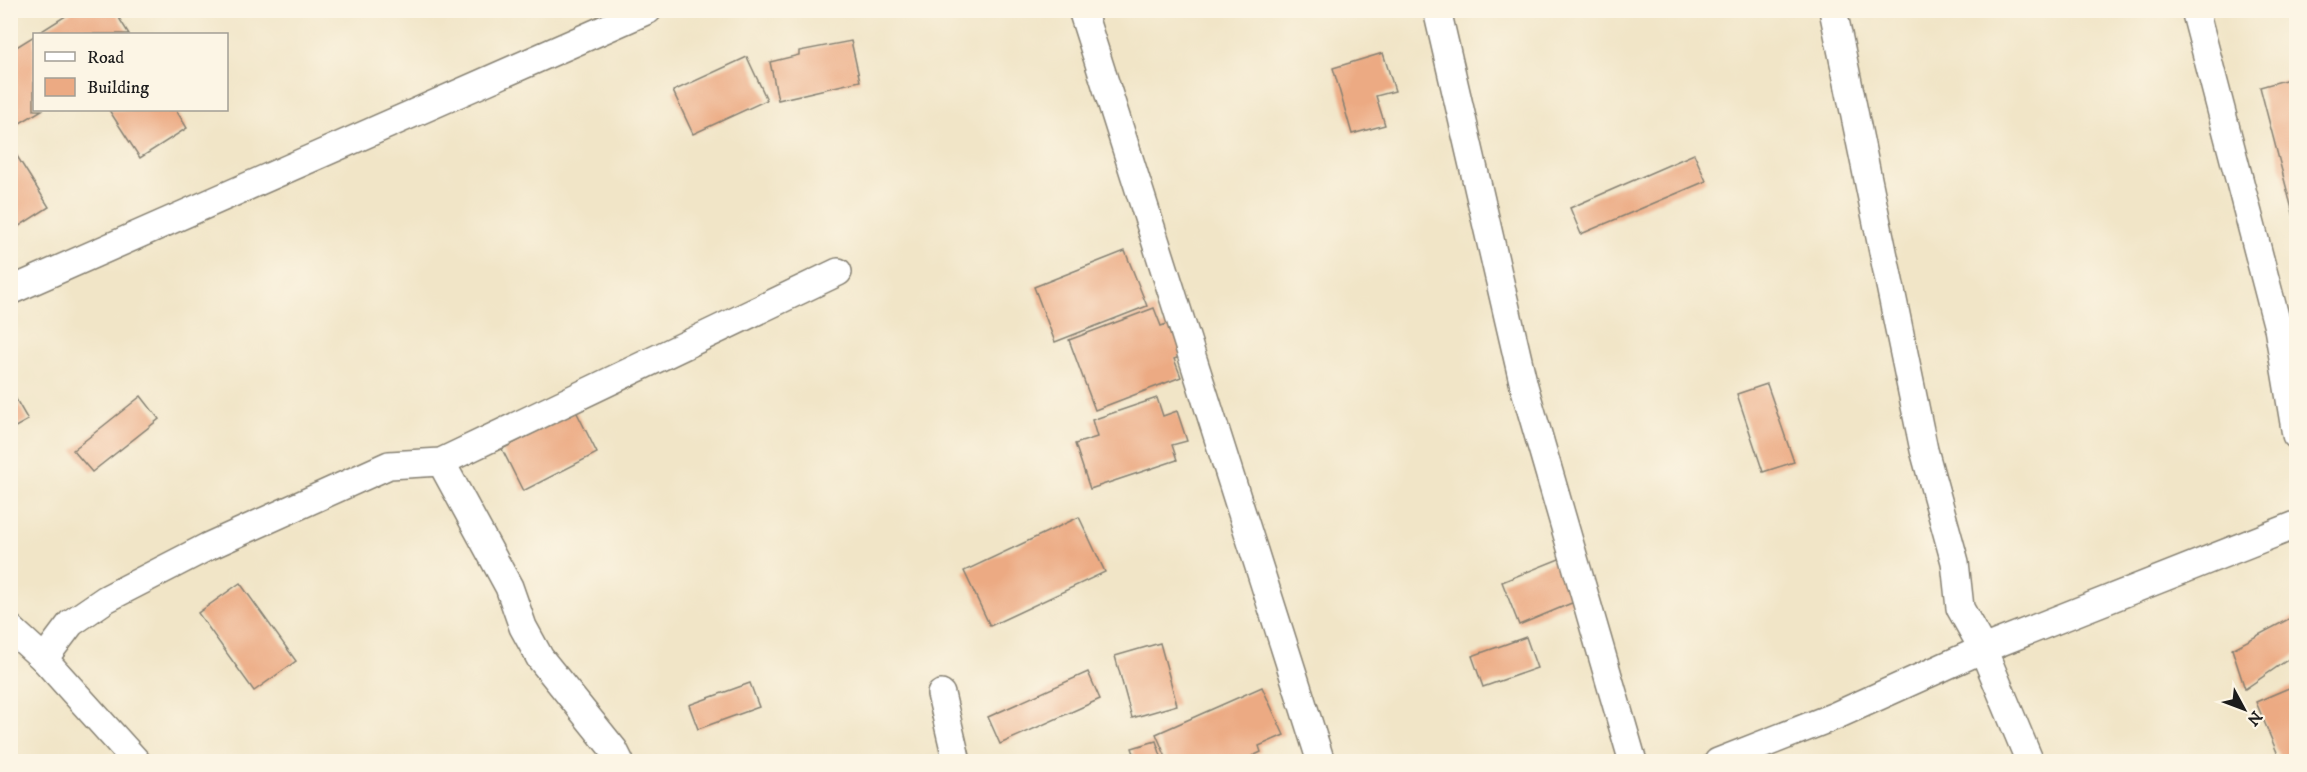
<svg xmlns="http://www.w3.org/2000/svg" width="2307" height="772" font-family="'IM FELL DW Pica',serif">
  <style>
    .building { fill: #ecaa83 }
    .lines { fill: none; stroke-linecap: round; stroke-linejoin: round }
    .street-casing { stroke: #868072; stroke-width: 30 }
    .street { stroke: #fff; stroke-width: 27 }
  </style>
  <rect width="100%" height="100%" fill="#fcf5e5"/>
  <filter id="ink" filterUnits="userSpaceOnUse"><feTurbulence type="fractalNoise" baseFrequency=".0167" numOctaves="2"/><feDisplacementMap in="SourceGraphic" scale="12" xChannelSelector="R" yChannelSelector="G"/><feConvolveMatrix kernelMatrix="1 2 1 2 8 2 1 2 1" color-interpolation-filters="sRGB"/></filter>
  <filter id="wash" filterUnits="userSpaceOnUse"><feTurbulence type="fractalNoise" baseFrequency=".008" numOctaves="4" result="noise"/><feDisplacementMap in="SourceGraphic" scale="24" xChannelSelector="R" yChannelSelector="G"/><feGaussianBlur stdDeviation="1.35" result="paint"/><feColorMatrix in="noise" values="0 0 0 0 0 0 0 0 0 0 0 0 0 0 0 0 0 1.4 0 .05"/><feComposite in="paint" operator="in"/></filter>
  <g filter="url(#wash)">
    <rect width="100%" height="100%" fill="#f1e5c7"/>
    <g id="blocks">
      <g class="building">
        <polygon points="75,10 114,10 129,34 37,34"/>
        <polygon points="34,36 34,110 42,110 10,129 10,51"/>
        <polygon points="851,41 860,81 778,100 770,62 799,55 799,51"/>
        <polygon points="1383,53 1395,91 1376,96 1385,125 1352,134 1333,68"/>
        <polygon points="747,57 767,100 693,134 673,91"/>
        <polygon points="2296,77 2296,216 2294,217 2260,87"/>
        <polygon points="109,110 176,110 187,128 140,158"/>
        <polygon points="10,145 49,207 10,232"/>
        <polygon points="1694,154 1706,181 1581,234 1570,208"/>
        <polygon points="1125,251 1147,306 1055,342 1034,287"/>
        <polygon points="1154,308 1161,326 1178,320 1190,353 1174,359 1181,377 1095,410 1069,340"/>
        <polygon points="1767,384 1794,462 1763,472 1737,394"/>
        <polygon points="10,389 28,420 10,430"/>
        <polygon points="141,396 159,419 92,472 73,450"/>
        <polygon points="1157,398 1163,416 1177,411 1187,441 1172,445 1177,460 1090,489 1075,444 1097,437 1092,420"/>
        <polygon points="576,411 597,453 523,491 502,449"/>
        <polygon points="1079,517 1105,572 990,626 964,571"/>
        <polygon points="1574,553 1591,595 1519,625 1502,582"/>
        <polygon points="240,583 296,661 254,691 198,613"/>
        <polygon points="2296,615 2296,654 2245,689 2232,649"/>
        <polygon points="1526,637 1537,668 1483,687 1472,656"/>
        <polygon points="1160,643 1177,705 1132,718 1115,656"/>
        <polygon points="1088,672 1100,699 1000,744 988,717"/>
        <polygon points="750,683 759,707 698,729 689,705"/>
        <polygon points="2296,685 2296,757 2281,762 2256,702"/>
        <polygon points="1262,687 1284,735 1259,746 1261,752 1240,762 1168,762 1156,734"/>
        <polygon points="1156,741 1163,762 1137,762 1132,748"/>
      </g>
    </g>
  </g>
  <g filter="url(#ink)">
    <use href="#blocks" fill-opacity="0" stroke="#868072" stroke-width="1.5"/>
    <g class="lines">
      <g class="street-casing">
        <g id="street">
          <polyline points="1082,10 1321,762"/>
          <polyline points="1437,10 1524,386 1633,762"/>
          <polyline points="1833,10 1924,450 1955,562 1960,608 1983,649 2030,762"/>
          <polyline points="2195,10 2278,328 2296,435"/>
          <polyline points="10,291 648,10"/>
          <polyline points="441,462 509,587 523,627 540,658 614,750 620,762"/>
          <polyline points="10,628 44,659 137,762"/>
          <polyline points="44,659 71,623 106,599 207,547 389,465 441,462 838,272"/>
          <polyline points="941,694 957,762"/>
          <polyline points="1718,762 1835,716 1983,649 2296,525"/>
        </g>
      </g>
      <use href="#street" class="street"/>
    </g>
  </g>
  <rect width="2307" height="772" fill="none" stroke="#fcf5e5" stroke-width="36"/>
  <rect x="33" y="33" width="195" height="78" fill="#fcf5e5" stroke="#a29e95" stroke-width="1.5"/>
  <rect x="45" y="52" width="30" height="9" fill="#ffffff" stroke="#a29e95" stroke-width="1.5"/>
  <text x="87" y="63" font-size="18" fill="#1c1c1c">Road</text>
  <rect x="45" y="78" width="30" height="18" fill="#ecaa83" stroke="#a29e95" stroke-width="1.5"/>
  <text x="87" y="93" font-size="18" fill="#1c1c1c">Building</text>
  <g transform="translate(2244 709) rotate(131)" stroke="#fcf5e5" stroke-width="4.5" paint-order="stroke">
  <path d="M0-4.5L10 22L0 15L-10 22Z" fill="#1c1c1c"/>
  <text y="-9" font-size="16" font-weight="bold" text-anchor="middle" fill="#1c1c1c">N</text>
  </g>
</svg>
